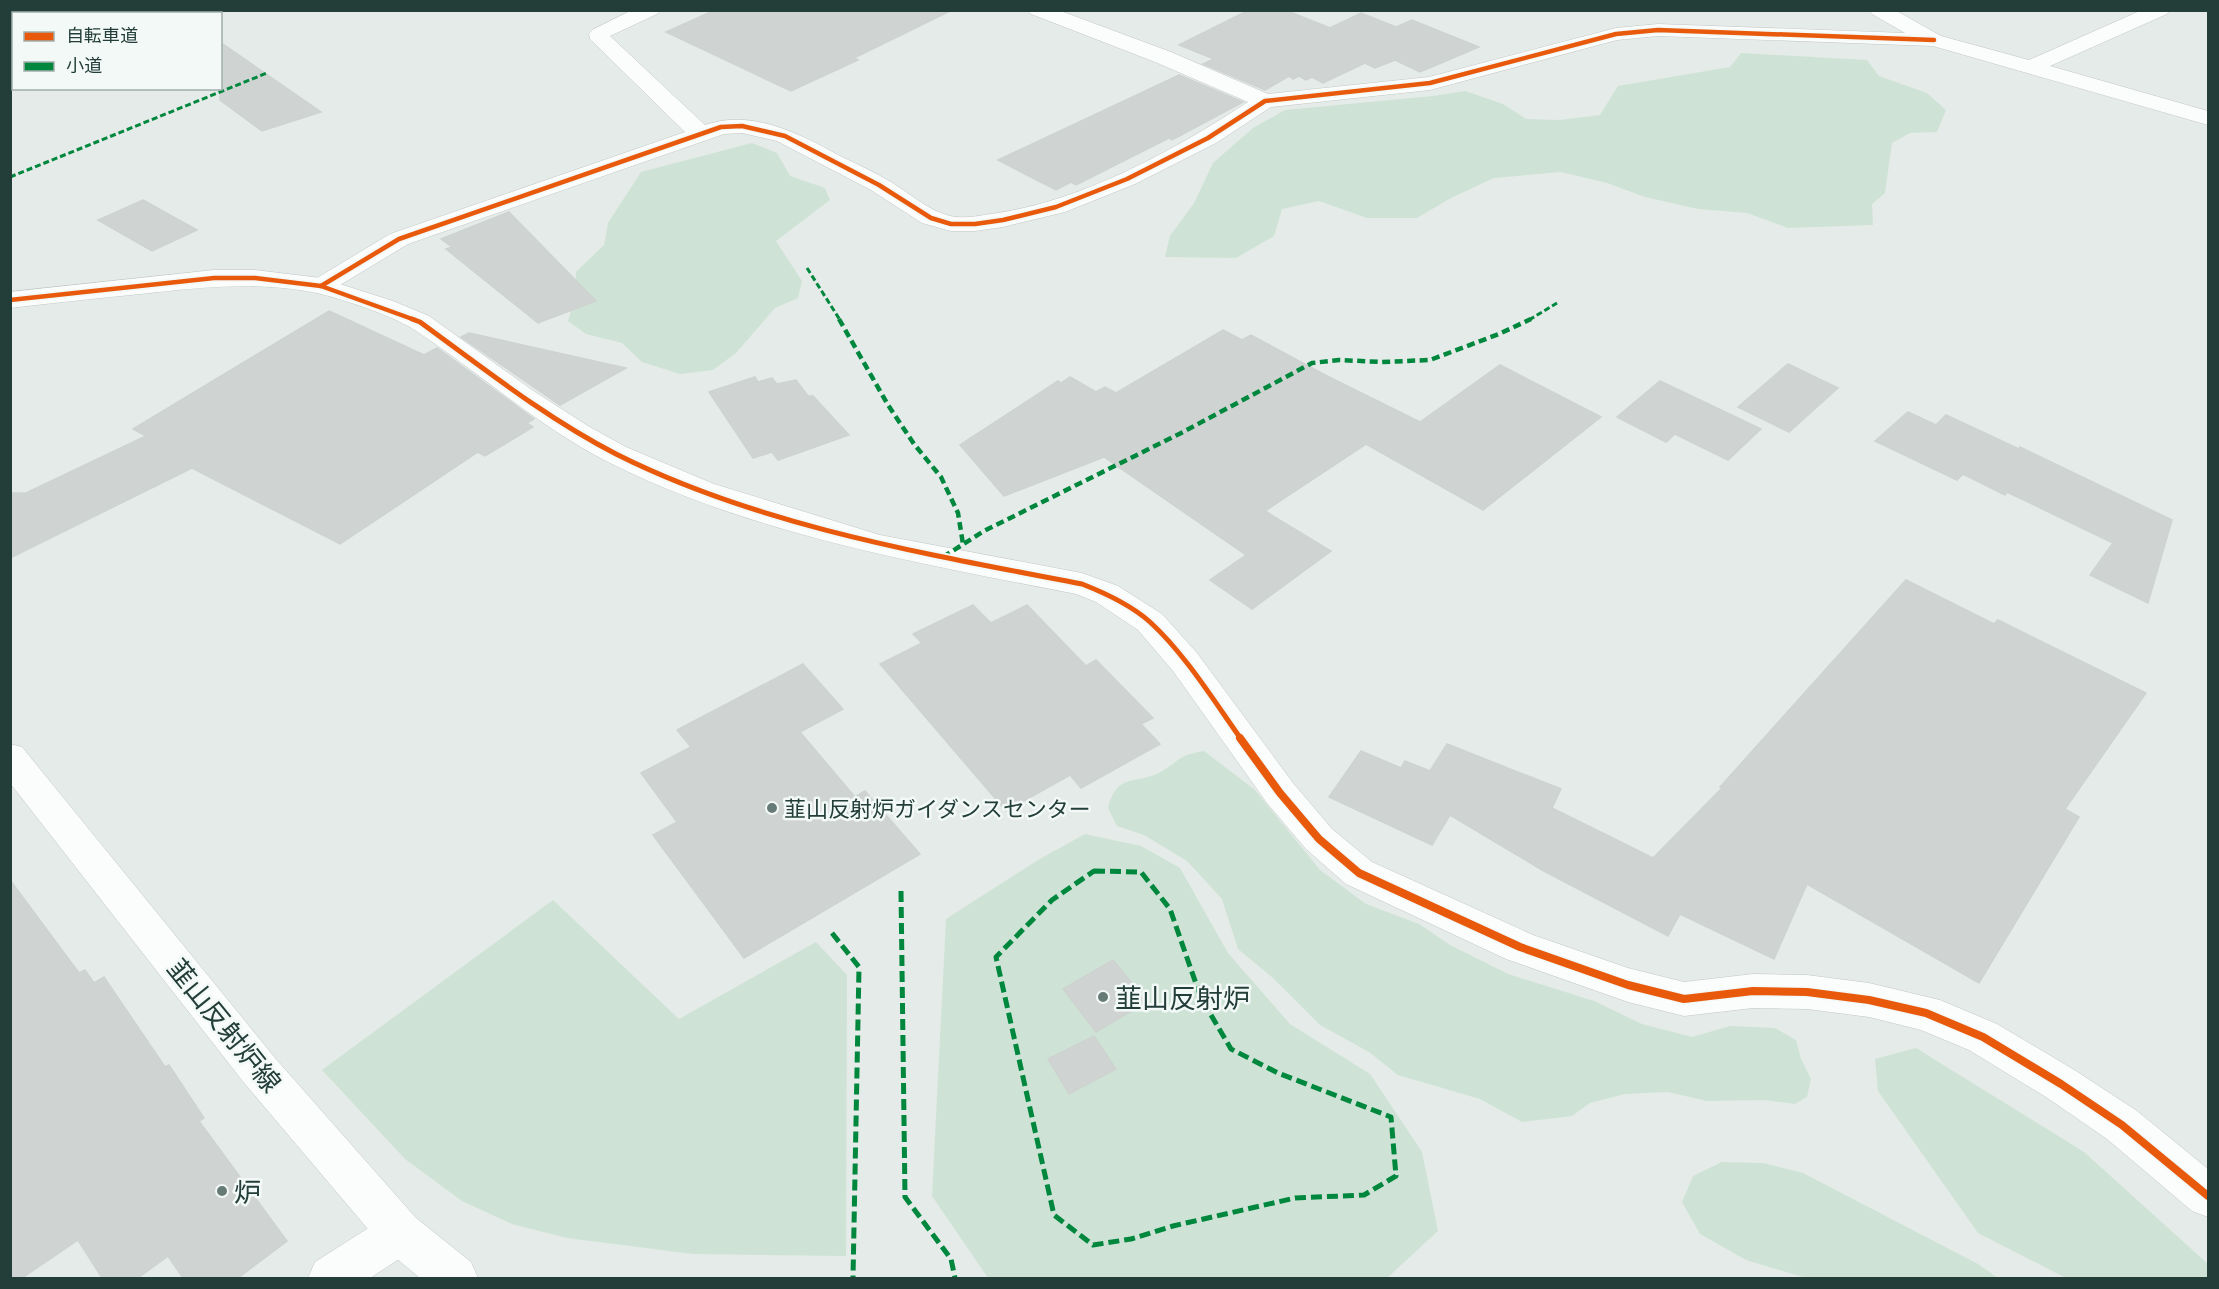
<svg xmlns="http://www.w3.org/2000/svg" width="2219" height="1289" font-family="Commissioner,'Noto Sans JP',sans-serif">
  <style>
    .green { fill: #cee3d6 }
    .building { fill: #cfd4d2; stroke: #ced3d1; stroke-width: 1.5 }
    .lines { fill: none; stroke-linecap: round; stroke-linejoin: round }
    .street-casing { stroke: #c2c8c6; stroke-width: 1 }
    .secondary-casing { stroke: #c0c8c5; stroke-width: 1 }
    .street { fill: #fbfcfc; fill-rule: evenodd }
    .secondary { fill: #fbfcfc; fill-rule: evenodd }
    .quiet-far2 { stroke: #00873e; stroke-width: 3; stroke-dasharray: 6 3; stroke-linecap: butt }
    .quiet-far1 { stroke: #00873e; stroke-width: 4.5; stroke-dasharray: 8 4.5; stroke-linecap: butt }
    .quiet { stroke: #00873e; stroke-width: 5; stroke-dasharray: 11 5; stroke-linecap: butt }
    .cycleway-far2-casing { stroke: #f3f9f7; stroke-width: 8 }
    .cycleway-far1-casing { stroke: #f3f9f7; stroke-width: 9 }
    .cycleway-casing { stroke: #f3f9f7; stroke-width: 11 }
    .cycleway-far2 { stroke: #e8590c; stroke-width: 4.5 }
    .cycleway-far1 { stroke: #e8590c; stroke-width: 5 }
    .cycleway { stroke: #e8590c; stroke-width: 8 }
    .poi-dot { fill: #677b76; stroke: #f3f9f7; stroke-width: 2 }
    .labels { text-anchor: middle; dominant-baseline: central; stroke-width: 5; stroke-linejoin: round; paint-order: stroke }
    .poi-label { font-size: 22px; fill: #233e39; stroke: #f3f9f7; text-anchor: start }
    .near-poi-label { font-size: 27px; fill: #233e39; stroke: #f3f9f7; text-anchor: start }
    .near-street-label { font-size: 27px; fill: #233e39; stroke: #f3f9f7 }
  </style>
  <rect width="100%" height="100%" fill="#e5ebe8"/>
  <g class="green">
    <polygon points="1741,53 1867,60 1879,76 1927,93 1946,110 1937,132 1910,133 1892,143 1885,193 1872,204 1873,225 1788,228 1747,213 1698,209 1645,197 1607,183 1561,172 1494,178 1451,198 1417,218 1367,218 1319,201 1282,209 1274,236 1236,258 1165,257 1170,236 1194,203 1213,163 1253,128 1285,110 1433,96 1465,91 1503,104 1526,119 1560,120 1600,115 1618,86 1730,67"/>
    <polygon points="752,143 777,153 790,176 825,188 830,200 776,241 802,281 798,298 775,308 736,353 713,370 680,374 642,362 622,343 586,334 568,321 575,298 576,272 604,245 608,223 641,172"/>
    <path d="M1204,751L1255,790L1320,870L1366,904L1419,924L1450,945L1508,974L1594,1001L1642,1024L1692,1037L1730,1026L1775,1028L1796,1040L1801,1059L1811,1079L1807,1097L1795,1104L1764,1100L1707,1101L1668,1092L1625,1094L1590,1103L1572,1116L1522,1122L1480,1099L1398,1075L1369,1052L1320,1025L1273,978L1238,949L1222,899L1187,861L1144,835L1117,826L1108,808C1118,770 1138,786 1162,771C1182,759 1179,755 1204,751Z"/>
    <polygon points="1085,834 1141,846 1180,868 1228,953 1290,1024 1370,1074 1422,1152 1438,1231 1387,1278 988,1278 932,1196 946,919 1038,860"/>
    <polygon points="553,900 679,1019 816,942 847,975 846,1256 693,1254 567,1238 512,1224 462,1201 405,1159 322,1070"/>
    <polygon points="1916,1048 2084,1152 2208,1264 2208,1278 2066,1278 1978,1233 1878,1091 1875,1059"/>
    <polygon points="1722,1162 1763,1163 1803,1173 1978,1264 1998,1278 1806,1278 1746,1260 1700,1234 1682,1202 1693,1176"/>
  </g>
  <g class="building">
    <polygon points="715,10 952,10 854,58 858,60 791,91 666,32"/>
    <polygon points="1249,10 1285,10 1330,28 1361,13 1396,27 1412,20 1479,47 1420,72 1395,60 1375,68 1365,63 1323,83 1312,77 1306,80 1299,76 1293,79 1289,76 1265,90 1203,64 1214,59 1179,45"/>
    <polygon points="220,42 321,112 262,131 220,100"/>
    <polygon points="1179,75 1243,102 1172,140 1169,138 1076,185 1071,182 1056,190 998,160"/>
    <polygon points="143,200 197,230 152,251 98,220"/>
    <polygon points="509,212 596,301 538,323 446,249 452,247 441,239"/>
    <polygon points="329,311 424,355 437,348 534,419 527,423 533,427 485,456 478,452 340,544 192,468 10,558 10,493 26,493 146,436 133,429"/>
    <polygon points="1223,330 1242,340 1251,335 1329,377 1420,422 1500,365 1601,417 1483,510 1366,444 1265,511 1331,551 1252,609 1210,580 1246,555 1104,457 1004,496 960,445 1058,381 1061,383 1070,377 1096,392 1105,387 1116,393"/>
    <polygon points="469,333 626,368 560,405 461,337"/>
    <polygon points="1788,364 1838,388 1789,432 1738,407"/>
    <polygon points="755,377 758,382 772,378 777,384 796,380 808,396 813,396 849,435 778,460 772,452 753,458 709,392"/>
    <polygon points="1660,381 1761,429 1728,460 1675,434 1666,442 1617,417"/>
    <polygon points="1908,412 1936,425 1946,415 2019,449 2020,447 2172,520 2148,603 2090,575 2113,543 2007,492 2005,495 1963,474 1957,480 1875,441"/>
    <polygon points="1906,580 1994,624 1998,620 2146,693 2065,809 2079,817 1979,983 1807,884 1774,959 1680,914 1668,936 1542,870 1450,815 1432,845 1329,797 1361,751 1401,768 1405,761 1430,771 1447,744 1561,789 1552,808 1653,858 1722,788 1720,787"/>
    <polygon points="973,605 991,623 1027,605 1086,666 1096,660 1153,718 1141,724 1160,744 1081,788 1070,775 1006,811 880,664 922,643 913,634"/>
    <polygon points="803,664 843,709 800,732 855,797 865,791 920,854 744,958 653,835 677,822 641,773 691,747 677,730"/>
    <polygon points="10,880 79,973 85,970 94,983 104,977 165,1067 169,1065 204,1118 199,1121 287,1241 238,1278 183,1278 168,1256 138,1278 102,1278 78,1240 22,1278 10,1278"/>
    <polygon points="1113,960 1147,1002 1096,1032 1063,989"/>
    <polygon points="1094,1036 1116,1069 1069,1094 1048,1059"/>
  </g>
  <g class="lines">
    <g class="street-casing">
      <g id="street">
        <path d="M632,10H660L657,14L610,36L705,125C753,108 801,135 842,157C859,165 876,173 891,182C909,193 929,211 950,216C963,219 978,216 991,214C1081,202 1173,151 1248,102L1155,62L1031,14L1028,10H1058L1171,52L1268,94L1429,77L1616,28L1658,24L1905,33L1872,14L1869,10H1895L1941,36L2029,60L2142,10H2170L2167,14L2050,66L2208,111V125L1933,46L1658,36L1617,40L1430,90L1271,107L1216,143L1135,184L1065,212L1003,227L975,231H951L922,223L871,190L777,141L742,133L724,134L408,244L330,291L321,294L312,291L308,286L312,281L390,234L685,132L590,39L589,34L592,30Z"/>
        <polygon points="400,1211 416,1218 422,1233 416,1248 370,1278 308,1278 315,1262 384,1218"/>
      </g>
    </g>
    <g class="secondary-casing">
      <g id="secondary">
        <path d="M214,270H255L321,278L393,301L429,316L532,390L588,426L626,447L714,484L880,535L1082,573L1118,586L1162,614L1197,653L1293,783L1332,829L1372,862L1533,935L1628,968L1684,982L1753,974L1807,975L1869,983L1940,1000L1997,1024L2076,1071L2137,1111L2208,1169V1217L2192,1211L2107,1139L2046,1097L1969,1050L1921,1030L1869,1017L1807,1009L1753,1008L1684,1016L1628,1002L1506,959L1346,884L1306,849L1267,803L1173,671L1138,630L1096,602L1076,594C918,563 750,534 606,461C536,425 478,371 413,329C391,315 342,299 317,293C258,281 200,287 141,294C97,298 54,303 10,308V292Z"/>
        <polygon points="10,744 22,747 275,1058 416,1218 471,1262 478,1278 420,1278 384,1248 245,1084 10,783"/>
      </g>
    </g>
    <use href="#street" class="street"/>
    <use href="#secondary" class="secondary"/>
    <g class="quiet-far2">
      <polyline points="10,177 267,73"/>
      <polyline points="807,268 840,320"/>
      <polyline points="1529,320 1557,303"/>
    </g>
    <g class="quiet-far1">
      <polyline points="839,319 888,405 914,444 941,477 958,513 963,544"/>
      <polyline points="943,557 984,531 1183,432 1312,363 1339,360 1382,362 1430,360 1499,334 1531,319"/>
    </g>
    <g class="quiet">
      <polygon points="1094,871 1141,872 1170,909 1201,998 1231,1049 1278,1073 1391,1117 1396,1176 1364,1195 1295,1198 1173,1226 1131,1239 1093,1245 1054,1215 996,957 1052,900"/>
      <polyline points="901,891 905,1197 951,1259 955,1278"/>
      <polyline points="832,933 859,967 853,1278"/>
    </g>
    <g class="cycleway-far2-casing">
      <g id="cycleway-far2">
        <polyline points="321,286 399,239 721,127 742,126 785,136 879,185 931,218 951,224 975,224 1003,220 1056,207 1127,179 1208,138 1265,101 1430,83 1616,34 1658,30 1934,40"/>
        <polyline points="10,300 214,278 255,278 321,286 415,320"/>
      </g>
    </g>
    <g class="cycleway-far1-casing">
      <path id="cycleway-far1" d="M412,319L420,322C483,368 546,418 616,454C759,526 926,554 1082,584C1105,593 1131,605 1150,622C1185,654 1214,701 1241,739"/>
    </g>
    <g class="cycleway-casing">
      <polyline id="cycleway" points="1240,738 1280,793 1319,839 1359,873 1520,947 1628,985 1684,999 1753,991 1807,992 1869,1000 1926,1013 1983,1037 2061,1084 2122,1125 2208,1196"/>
    </g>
    <use href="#cycleway-far2" class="cycleway-far2"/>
    <use href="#cycleway-far1" class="cycleway-far1"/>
    <use href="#cycleway" class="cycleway"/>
  </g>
  <g class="poi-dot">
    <circle cx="772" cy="808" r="6"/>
    <circle cx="1103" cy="997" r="6"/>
    <circle cx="222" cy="1191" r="6"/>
  </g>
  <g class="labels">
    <g class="poi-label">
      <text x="784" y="808">韮山反射炉ガイダンスセンター</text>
    </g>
    <g class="near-poi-label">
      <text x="1115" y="997">韮山反射炉</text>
      <text x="234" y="1191">炉</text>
    </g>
    <g class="near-street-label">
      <text transform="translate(225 1025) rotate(51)">韮山反射炉線</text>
    </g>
  </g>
  <rect width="2219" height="1289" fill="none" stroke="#233e39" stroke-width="24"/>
  <rect x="12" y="12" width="210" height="78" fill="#f3f9f7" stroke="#a0aeab" stroke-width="1.5"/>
  <rect x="24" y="32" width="30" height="9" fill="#e8590c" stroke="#a0aeab" stroke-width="1.5"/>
  <text x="66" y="42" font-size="18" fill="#233e39">自転車道</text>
  <rect x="24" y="62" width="30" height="9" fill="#00873e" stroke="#a0aeab" stroke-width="1.5"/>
  <text x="66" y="72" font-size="18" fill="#233e39">小道</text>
</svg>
